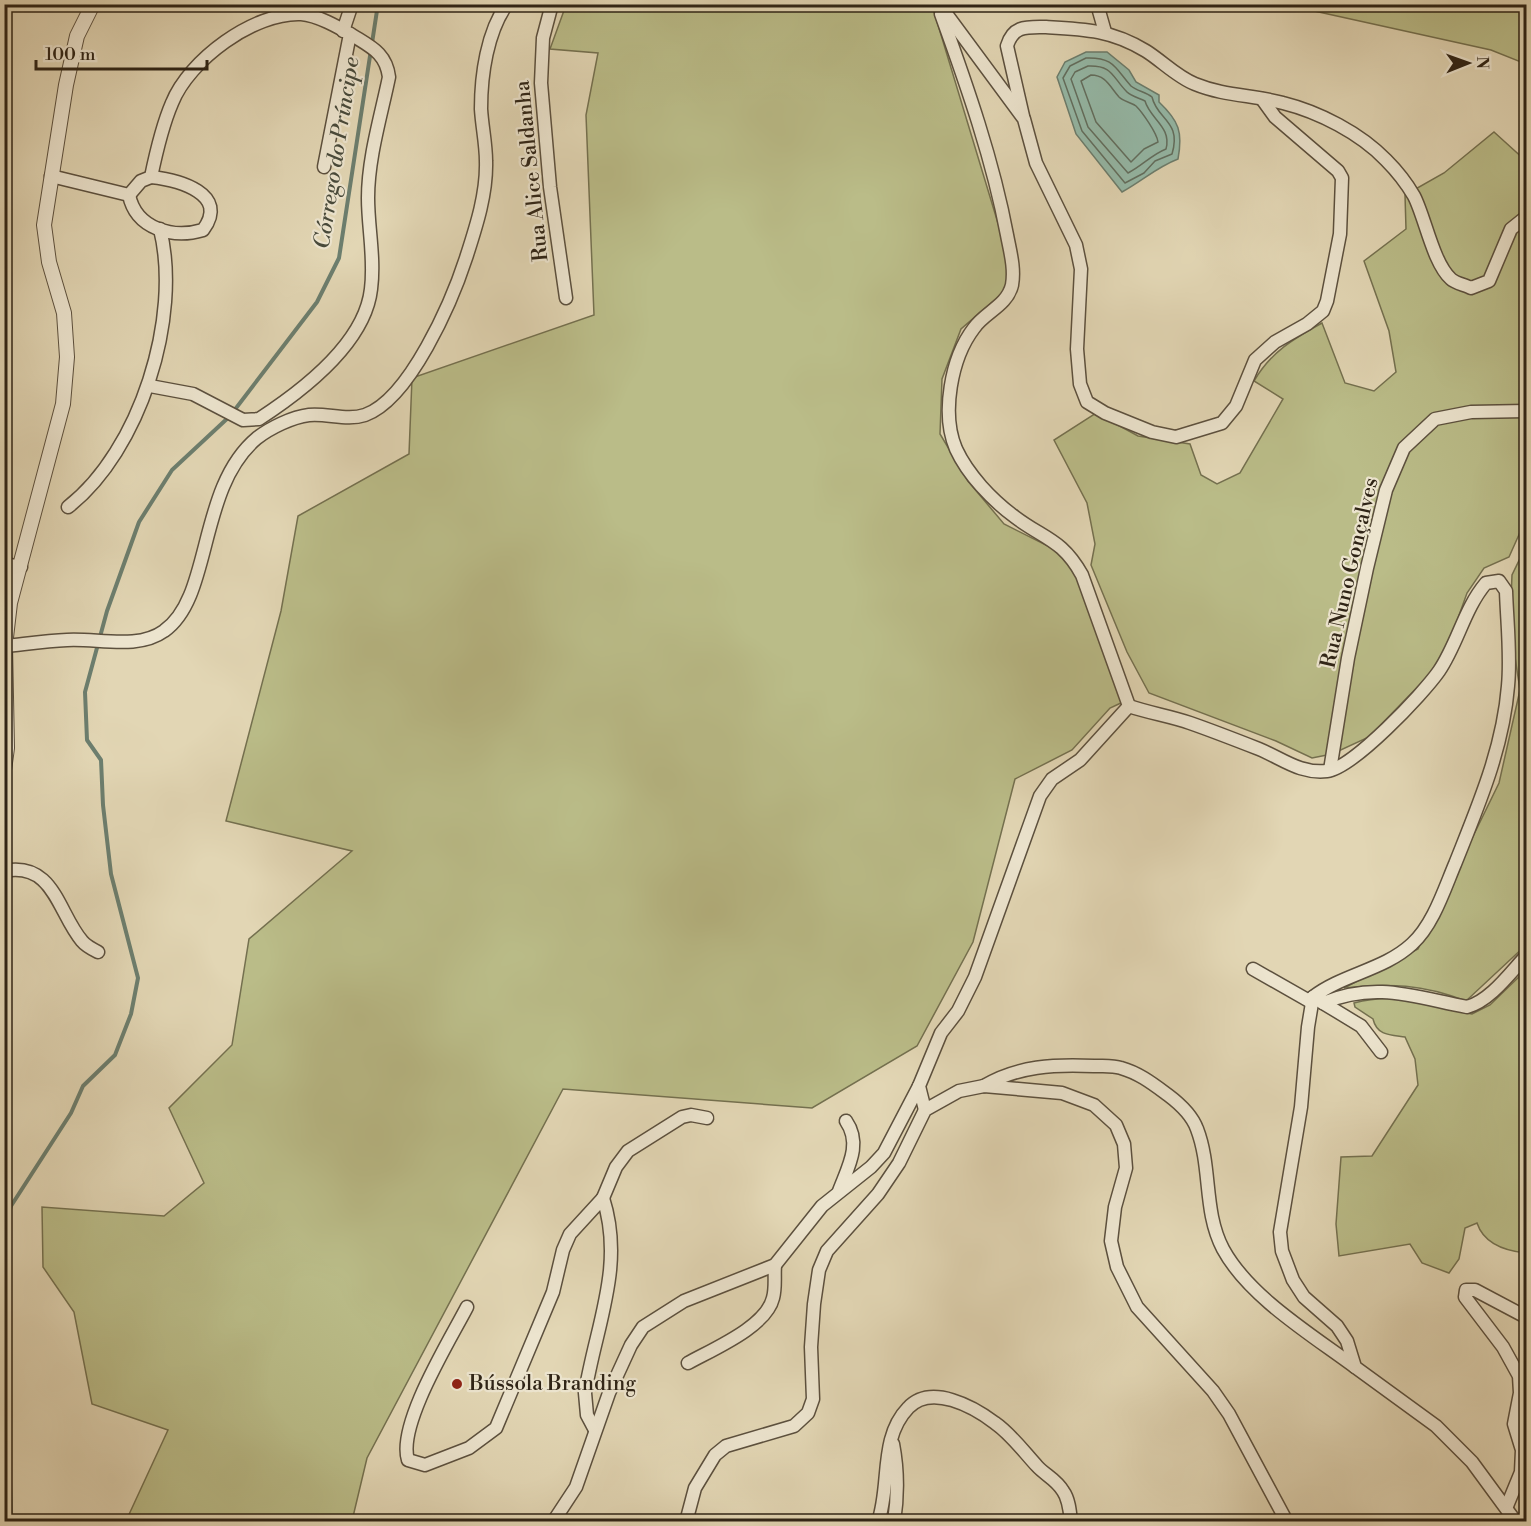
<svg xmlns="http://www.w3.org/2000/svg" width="1531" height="1526" font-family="'Libre Bodoni',serif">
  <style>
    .green { fill: #babc88; stroke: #74704f; stroke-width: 1.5 }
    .water { fill: #95baa9; stroke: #6c7e6e; stroke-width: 1.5 }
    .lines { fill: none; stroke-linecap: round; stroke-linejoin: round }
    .shore { stroke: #626f60; stroke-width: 1.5 }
    .stream { stroke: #6c7e6e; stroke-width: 4 }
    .minor-casing { stroke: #5c503e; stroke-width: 15 }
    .tertiary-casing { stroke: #5c503e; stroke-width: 16 }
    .minor { stroke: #ece4ce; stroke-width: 12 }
    .tertiary { stroke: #ece4ce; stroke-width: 14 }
    .poi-dot { fill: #8f2418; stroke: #ece4ce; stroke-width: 2 }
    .labels { text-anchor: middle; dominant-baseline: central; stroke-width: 4.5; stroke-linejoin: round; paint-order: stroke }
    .street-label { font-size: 21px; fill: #2f2416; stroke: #ece4ce }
    .poi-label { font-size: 21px; fill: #2f2416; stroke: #ece4ce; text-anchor: start }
    .water-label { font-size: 22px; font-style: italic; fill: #484a3b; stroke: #ece4ce }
  </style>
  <rect width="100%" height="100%" fill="#e2d6b4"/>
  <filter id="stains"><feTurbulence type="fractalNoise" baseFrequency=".00333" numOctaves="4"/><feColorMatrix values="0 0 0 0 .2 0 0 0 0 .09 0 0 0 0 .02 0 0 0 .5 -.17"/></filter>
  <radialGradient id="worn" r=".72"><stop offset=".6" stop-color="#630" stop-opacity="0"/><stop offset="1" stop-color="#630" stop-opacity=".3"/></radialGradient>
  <g class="green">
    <polygon points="566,5 932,5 1010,263 1005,291 961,329 942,379 940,434 968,481 1004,524 1054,549 1078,574 1123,702 1110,708 1072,750 1015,779 973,942 917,1046 812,1108 563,1089 367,1458 352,1521 126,1521 168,1430 92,1404 74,1312 43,1267 42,1207 164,1216 204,1183 169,1108 232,1045 249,939 352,851 226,821 281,611 298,516 409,454 412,378 594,315 586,115 598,53 550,49"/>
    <polygon points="1507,5 1526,5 1526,64 1491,50 1287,5"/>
    <path d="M1494,132L1526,161V519L1509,557L1484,568L1467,593L1448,646L1431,673L1369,737L1332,754L1312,758L1276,741L1149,693L1127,652L1091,565L1095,544L1087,503L1054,440L1096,413L1138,436L1190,444L1201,475L1217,484L1240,473L1283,399L1254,381C1271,352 1293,339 1322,323L1345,383L1374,391L1396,372L1389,331L1364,261L1406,229L1405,195L1444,173Z"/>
    <path d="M1526,546V945L1466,1001C1422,984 1390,983 1344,988L1418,949L1499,783L1520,690L1510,624L1512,575Z"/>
    <path d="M1526,970V1253C1506,1251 1484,1244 1477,1223L1465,1228L1459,1259L1449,1273L1422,1263L1410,1244L1339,1256L1336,1224L1341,1157L1372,1156L1418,1085L1415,1059L1405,1037C1391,1035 1377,1036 1373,1019L1355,1007L1354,1003C1397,991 1430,1005 1472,1014L1490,1005Z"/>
  </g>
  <path class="water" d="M1086,52H1107L1129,70L1136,82L1159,95V102C1179,121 1183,132 1178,159C1157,167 1142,181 1122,192L1076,134L1057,77L1065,62Z"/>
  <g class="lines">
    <g class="shore">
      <path d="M1086,58C1114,57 1115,68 1131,86C1137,91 1146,92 1152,97C1157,120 1182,121 1172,154L1155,161L1144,173L1125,183L1082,131L1063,78L1070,66Z"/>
      <path d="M1088,66C1113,65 1112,77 1127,92C1131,96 1139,98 1145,101C1150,119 1172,127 1166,149C1151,155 1142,166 1128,173L1088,127L1071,79L1075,72Z"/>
      <path d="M1091,75C1106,75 1110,87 1119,97C1124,102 1131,102 1136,106C1142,112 1157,133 1158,142L1144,149L1131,162L1096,122L1081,81Z"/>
    </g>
    <g class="stream">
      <polyline points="4,1228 11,1206 71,1113 83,1086 115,1055 131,1014 138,978 111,874 103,805 101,760 87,740 85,692 107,611 139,522 172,470 230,416 317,302 339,258 378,4"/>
      <polyline points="4,1318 10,1326 4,1345"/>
      <polyline points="4,1387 8,1406 11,1522"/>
    </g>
    <g class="minor-casing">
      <g id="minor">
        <polyline points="552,4 543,38 541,83 550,187 566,298"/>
        <polyline points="939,4 1024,119 1036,163 1076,245 1081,269 1077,349 1080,384 1087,402 1105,413 1152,432 1176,437 1222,423 1236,406 1255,360 1275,342 1307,324 1323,311 1327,301 1340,234 1342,178 1338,171 1275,117 1262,99"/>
        <polyline points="1097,4 1105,32"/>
        <path d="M941,14C967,86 993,160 1007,235C1010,251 1015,268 1012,285C1007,306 985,312 974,328C951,358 941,414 956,449C968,475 992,500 1015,517C1044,539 1062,539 1082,575L1129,706"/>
        <polyline points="343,31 352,4"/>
        <path d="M1023,116L1007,46C1013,25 1027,27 1046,27C1084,29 1112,30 1146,51C1162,61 1177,77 1195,84C1224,96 1254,95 1283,103C1319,112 1360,133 1386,160C1395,169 1407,184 1414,196C1425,217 1433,263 1451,279C1455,283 1465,285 1471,288L1489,281L1511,229L1526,217"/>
        <polyline points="324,167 350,34"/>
        <path d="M51,176L129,195L141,181L151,177C156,153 162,126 172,103C189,60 254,12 301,14C317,15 338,27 352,35C371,47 386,53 389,77C381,116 368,158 368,198C368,228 375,258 371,289C365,343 302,391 259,419L243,420L193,394L150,386"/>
        <path d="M129,195C136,229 173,239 203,230C230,194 179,180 151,177"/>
        <path d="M68,507C140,451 182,317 160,229"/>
        <polyline points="4,564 21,567"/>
        <path d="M5,646C25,644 46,641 67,640C97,638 138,650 164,631C213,597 197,488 257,438C270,428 292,417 309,415C327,413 347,421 365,415C410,399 452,301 466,258C476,227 487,194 486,161C486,144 482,126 481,109C481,75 487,32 507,4"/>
        <polyline points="1330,770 1348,658 1367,568 1386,490 1404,448 1435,419 1471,412 1526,411"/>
        <path d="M4,871C54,861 58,913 82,941C86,946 92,949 98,952"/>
        <polyline points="1253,969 1311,1002"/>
        <polyline points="1313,997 1308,1027 1301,1107 1280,1232 1282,1251 1293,1280 1304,1297 1337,1326 1347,1341 1355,1367 1436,1426 1472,1462 1516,1522"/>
        <polyline points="1323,1003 1361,1026 1381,1052"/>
        <path d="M984,1086C1017,1066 1055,1064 1094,1066C1102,1066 1113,1065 1121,1068C1139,1073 1153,1084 1168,1095C1180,1104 1192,1115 1197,1129C1212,1168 1203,1211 1223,1249C1249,1297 1312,1335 1355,1367"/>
        <path d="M925,1110L919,1086L941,1033L958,1011L975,977L1040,796L1052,779L1080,760L1129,706C1149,713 1170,716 1190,723C1213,731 1236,740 1259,749C1283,759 1300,774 1327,771C1353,768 1423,694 1439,671C1458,643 1464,609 1486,583L1499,581L1506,591C1507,622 1511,655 1508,686C1503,749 1478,806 1455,864C1444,890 1433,925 1412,944C1384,970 1343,974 1313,997L1323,1003C1376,981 1414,997 1467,1007C1490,1001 1510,973 1526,956"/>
        <path d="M839,1191C848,1167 862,1144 846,1121"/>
        <polyline points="603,1198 616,1167 628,1151 682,1117 691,1115 707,1118"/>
        <path d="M467,1307C450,1340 397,1425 408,1460L425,1465L469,1448L496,1428L553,1292L563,1250L570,1234L603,1198C625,1266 596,1325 585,1393L587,1415L595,1430"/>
        <path d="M688,1363C713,1349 766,1327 773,1298C776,1288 774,1275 775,1265"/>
        <path d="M893,1444C898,1470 898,1496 894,1522"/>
        <polyline points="1507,1506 1521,1472 1522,1450 1514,1424 1520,1393 1519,1376 1503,1347 1465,1297 1466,1290 1475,1290 1526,1317"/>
        <polyline points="553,1522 576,1487 609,1393 631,1345 643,1327 684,1301 775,1265 822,1206 871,1167 884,1153 919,1086"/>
        <polyline points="686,1522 695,1488 715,1455 726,1446 794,1426 808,1413 813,1399 811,1347 814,1304 819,1270 827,1251 878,1194 899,1163 925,1110 959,1091 984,1086 1062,1093 1094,1105 1116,1125 1124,1144 1126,1168 1115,1207 1111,1241 1117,1267 1137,1307 1213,1391 1229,1414 1287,1522"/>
        <path d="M878,1522C891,1485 879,1438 908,1408C931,1383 974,1407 995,1423C1011,1434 1024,1452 1037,1466C1045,1475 1056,1479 1063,1491C1069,1499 1070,1512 1071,1522"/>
      </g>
    </g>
    <g class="tertiary-casing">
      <polyline id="tertiary" points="4,770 7,748 5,646 10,603 63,404 67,357 64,313 49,262 44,225 66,85 77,36 93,4"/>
    </g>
    <use href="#minor" class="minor"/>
    <use href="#tertiary" class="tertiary"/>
  </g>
  <circle class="poi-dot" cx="457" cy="1384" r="6"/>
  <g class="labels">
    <g class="street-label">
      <text transform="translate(532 171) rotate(-96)">Rua Alice Saldanha</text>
      <text transform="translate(1350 573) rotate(-77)">Rua Nuno Gonçalves</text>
    </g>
    <g class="poi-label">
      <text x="469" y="1384">Bússola Branding</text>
    </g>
    <g class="water-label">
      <text transform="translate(337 153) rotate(-81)">Córrego do Príncipe</text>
    </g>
  </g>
  <rect width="1531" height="1526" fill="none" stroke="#e2d6b4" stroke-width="24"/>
  <rect x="6" y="6" width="1519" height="1514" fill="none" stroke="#2f2416" stroke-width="3"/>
  <rect x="12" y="12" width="1507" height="1502" fill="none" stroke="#2f2416" stroke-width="1.5"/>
  <g transform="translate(1468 63) rotate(89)" stroke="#ece4ce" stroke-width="4.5" paint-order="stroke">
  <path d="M0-4.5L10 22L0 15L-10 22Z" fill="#2f2416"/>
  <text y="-9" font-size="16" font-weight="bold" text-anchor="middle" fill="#2f2416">N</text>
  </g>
  <path d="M36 60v9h171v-9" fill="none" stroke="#2f2416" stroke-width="3"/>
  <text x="45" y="60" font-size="18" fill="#2f2416" stroke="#ece4ce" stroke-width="4.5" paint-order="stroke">100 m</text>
  <rect width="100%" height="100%" filter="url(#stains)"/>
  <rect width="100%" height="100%" fill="url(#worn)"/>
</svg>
